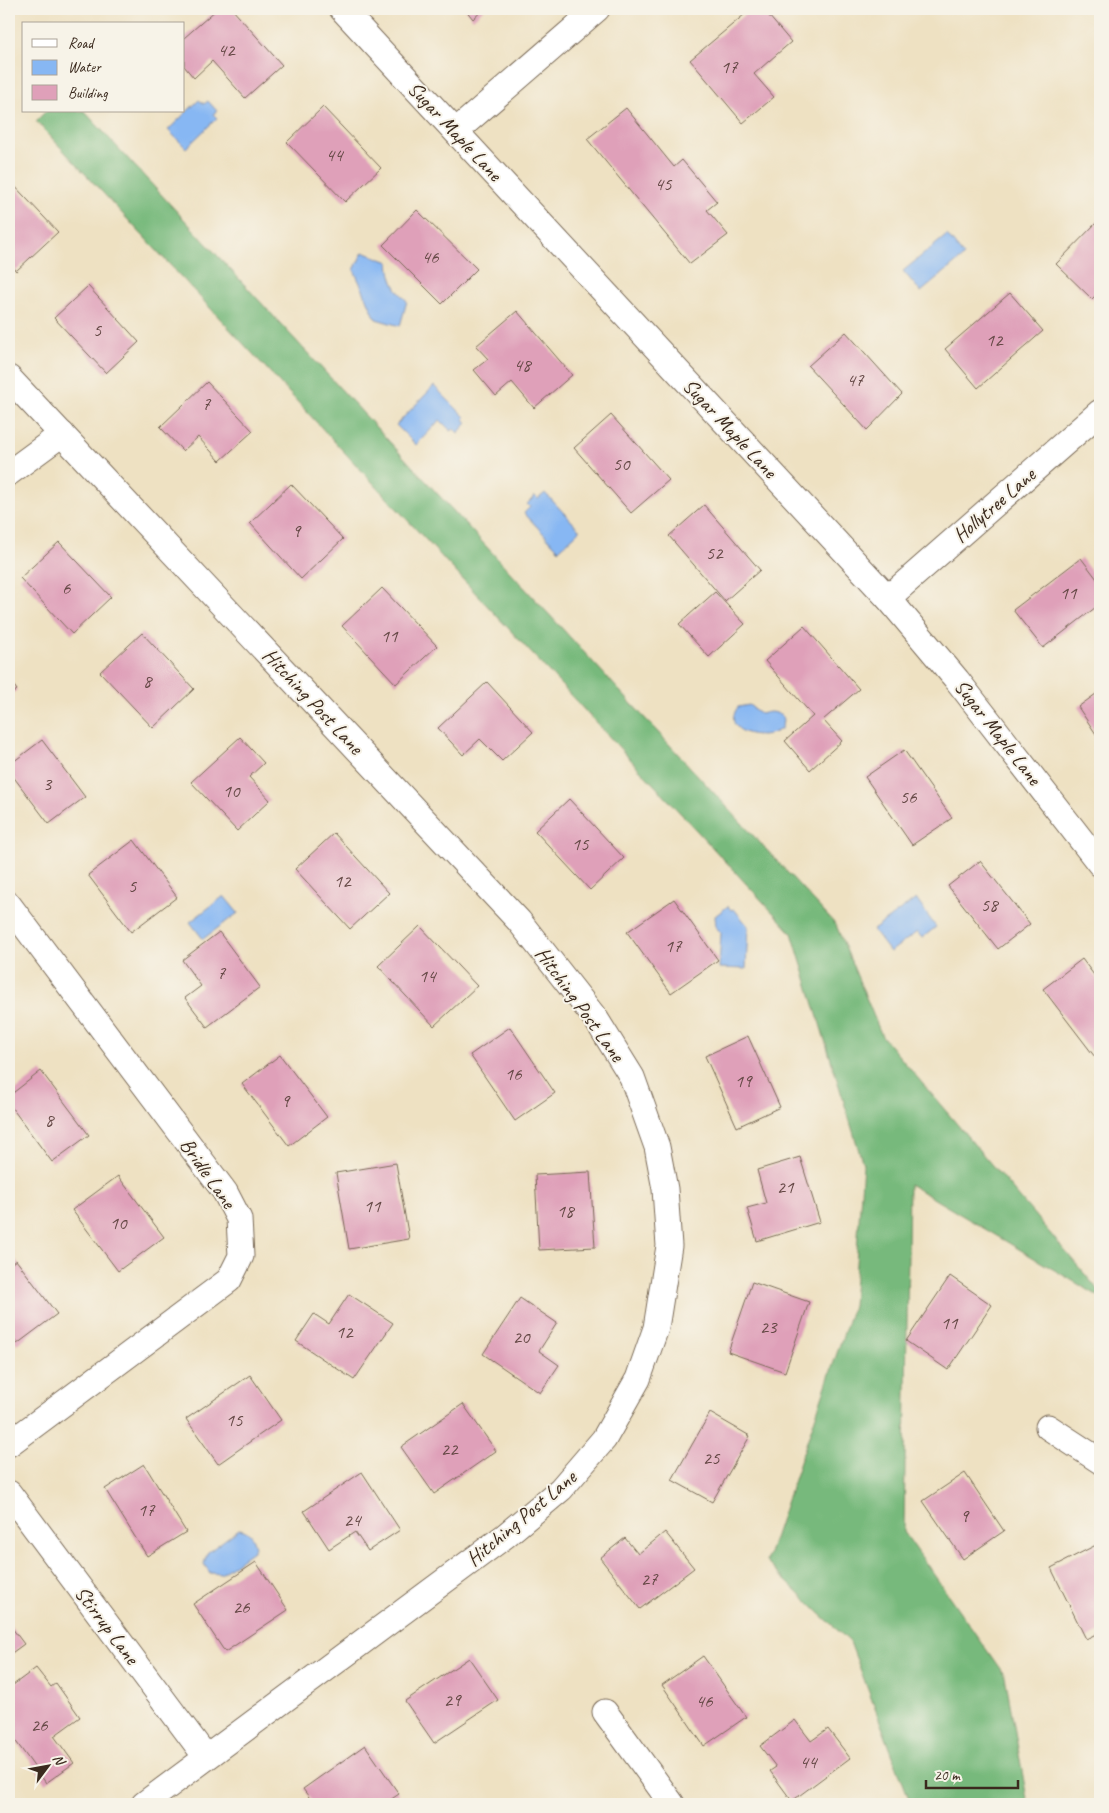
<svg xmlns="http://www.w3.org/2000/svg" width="1109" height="1813" font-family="Caveat,sans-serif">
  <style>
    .forest { fill: #77b97c; stroke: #59724d }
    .water { fill: #87b7f3; stroke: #617088 }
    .building { fill: #dfa0b9 }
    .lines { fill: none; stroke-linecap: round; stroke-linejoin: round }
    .street-casing { stroke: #7a6a57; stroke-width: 27 }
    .street { stroke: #fff; stroke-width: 25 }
    .labels { text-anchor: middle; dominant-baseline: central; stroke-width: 4; stroke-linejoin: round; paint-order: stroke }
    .number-label { font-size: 19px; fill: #644845 }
    .street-label { font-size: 21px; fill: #3b2a1e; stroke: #f7f3e8 }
  </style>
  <rect width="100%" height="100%" fill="#f7f3e8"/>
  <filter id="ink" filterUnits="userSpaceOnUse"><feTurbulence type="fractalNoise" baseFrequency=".02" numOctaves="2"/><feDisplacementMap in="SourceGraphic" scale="10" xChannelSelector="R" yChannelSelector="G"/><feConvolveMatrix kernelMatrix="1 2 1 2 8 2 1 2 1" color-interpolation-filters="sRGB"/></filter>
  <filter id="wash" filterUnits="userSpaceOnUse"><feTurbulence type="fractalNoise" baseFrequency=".0096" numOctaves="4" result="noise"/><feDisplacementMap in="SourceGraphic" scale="20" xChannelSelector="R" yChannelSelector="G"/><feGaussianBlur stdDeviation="1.12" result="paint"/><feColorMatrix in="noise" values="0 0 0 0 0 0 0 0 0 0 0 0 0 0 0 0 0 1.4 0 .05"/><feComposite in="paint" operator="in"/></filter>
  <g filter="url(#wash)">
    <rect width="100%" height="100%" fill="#eee1c2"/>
    <polygon class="forest" points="46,111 84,111 836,925 882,1036 1100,1292 1100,1297 909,1184 904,1532 1005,1676 1028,1804 911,1804 850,1642 766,1562 853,1306 863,1164 792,933 36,121"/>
    <g class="water">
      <polygon points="199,100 204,104 208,101 217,111 213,114 217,118 186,148 168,130"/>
      <polygon points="947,235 964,256 921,292 903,271"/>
      <path d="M363,252L389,262C391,281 394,288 407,301L400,326L376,319L354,270Z"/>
      <polygon points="434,386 465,417 464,419 467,423 458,433 454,429 451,431 440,420 416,445 396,425"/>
      <polygon points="545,493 580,530 559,550 524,513 530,507 527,504 535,496 538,499"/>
      <path d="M749,705L761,714C770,711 777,711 783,718L782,728C765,743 719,733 738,707Z"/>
      <polygon points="224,896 238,913 203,939 190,922"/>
      <polygon points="916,899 936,927 922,938 917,932 890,952 873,930"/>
      <polygon points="728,906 731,910 734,909 748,926 746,969 719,968 721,933 716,927 715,916"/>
      <path d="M239,1529C249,1530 253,1537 255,1547L253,1551L221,1574L210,1573L204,1564L207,1553Z"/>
    </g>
    <g id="blocks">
      <g class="building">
        <polygon points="217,9 232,9 282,65 245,98 212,61 194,78 184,66 184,38"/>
        <polygon points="465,9 484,9 473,19"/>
        <polygon points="751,9 763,9 791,42 754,74 774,97 743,123 690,60"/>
        <polygon points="323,107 381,168 345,202 287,142"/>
        <polygon points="626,108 674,167 682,160 717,202 707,210 728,235 690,264 587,139"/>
        <polygon points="9,180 58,232 16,271 9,263"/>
        <polygon points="417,210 477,269 442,304 383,245"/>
        <polygon points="1100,219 1100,291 1092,299 1056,264"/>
        <polygon points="88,286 139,342 106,373 54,318"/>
        <polygon points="1010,293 1043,331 978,388 945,349"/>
        <polygon points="517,311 572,375 534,408 512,382 496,396 474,370 488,359 476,346"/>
        <polygon points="846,332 902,394 867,430 808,366"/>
        <polygon points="207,382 253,431 220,461 198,437 183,451 160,427"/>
        <polygon points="611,415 669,480 631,513 574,448"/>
        <polygon points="291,484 343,539 301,579 250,523"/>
        <polygon points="704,505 760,570 725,601 669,536"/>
        <polygon points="59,542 111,597 72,634 20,578"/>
        <polygon points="1081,558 1100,583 1100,604 1043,648 1013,610"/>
        <polygon points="382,588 437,646 396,684 342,626"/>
        <polygon points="715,592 745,624 709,657 679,624"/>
        <polygon points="804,626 859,689 823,720 842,741 810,770 785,741 813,716 765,661"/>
        <polygon points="142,633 194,689 153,728 100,672"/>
        <polygon points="9,679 17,690 9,696"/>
        <polygon points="487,682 533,732 502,761 480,739 463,755 438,728"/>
        <polygon points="1100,691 1100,740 1078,707"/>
        <polygon points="240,737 264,763 249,777 270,800 237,831 191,782"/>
        <polygon points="42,740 85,797 49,824 9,771 9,765"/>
        <polygon points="904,750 952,818 912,845 865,777"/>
        <polygon points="569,799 624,858 590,890 535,831"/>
        <polygon points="334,833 389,893 350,929 295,869"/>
        <polygon points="134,840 177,897 131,932 88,875"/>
        <polygon points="980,861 1030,924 998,949 948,886"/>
        <polygon points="674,899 718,960 671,993 627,932"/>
        <polygon points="420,926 477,986 434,1026 378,966"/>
        <polygon points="219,932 260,987 207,1027 185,998 201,986 182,960"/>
        <polygon points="1082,959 1100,983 1100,1053 1095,1057 1043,989"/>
        <polygon points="510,1027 555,1093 515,1121 470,1055"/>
        <polygon points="748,1036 780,1107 737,1127 705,1056"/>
        <polygon points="280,1055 327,1117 289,1146 242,1084"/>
        <polygon points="41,1071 89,1135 52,1162 9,1104 9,1096"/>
        <polygon points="800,1157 820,1222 757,1241 747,1208 766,1203 757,1170"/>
        <polygon points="396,1163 409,1239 349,1249 336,1173"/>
        <polygon points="590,1172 595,1247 539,1250 535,1175"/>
        <polygon points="118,1176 164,1237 118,1271 72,1210"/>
        <polygon points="16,1260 57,1314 17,1344 9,1333 9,1265"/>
        <polygon points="950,1276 992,1305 948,1370 906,1341"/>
        <polygon points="752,1282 809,1302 785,1372 728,1352"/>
        <polygon points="349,1294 393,1323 354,1380 296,1341 314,1314 329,1324"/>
        <polygon points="520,1298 557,1323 539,1351 559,1365 540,1393 483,1354"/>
        <polygon points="250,1375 281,1420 218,1464 186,1419"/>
        <polygon points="463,1404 496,1451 434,1494 401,1447"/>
        <polygon points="710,1413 750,1436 712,1502 672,1480"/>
        <polygon points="144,1464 186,1532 147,1556 105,1489"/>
        <polygon points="362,1472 400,1530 368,1551 355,1532 329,1549 304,1511"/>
        <polygon points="965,1473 1004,1531 963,1559 923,1501"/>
        <polygon points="665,1532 694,1568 640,1609 600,1558 625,1538 638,1554"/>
        <polygon points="1098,1544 1100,1549 1100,1632 1086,1639 1051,1568"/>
        <polygon points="256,1562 288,1610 225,1652 193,1604"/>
        <polygon points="9,1624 24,1644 9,1655"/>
        <polygon points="703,1656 746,1717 704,1746 662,1685"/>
        <polygon points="469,1658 498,1700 434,1743 405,1701"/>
        <polygon points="36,1668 51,1687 56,1683 80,1717 54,1736 74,1763 46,1783 9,1732 9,1688"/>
        <polygon points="1100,1678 1100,1691 1095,1680"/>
        <polygon points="795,1720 811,1741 828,1729 850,1758 792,1801 770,1771 776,1767 760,1746"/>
        <polygon points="365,1745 399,1794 384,1804 314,1804 303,1789"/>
      </g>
    </g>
  </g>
  <g filter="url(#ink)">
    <use href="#blocks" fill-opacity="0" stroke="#7a6a57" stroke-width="1"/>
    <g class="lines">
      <g class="street-casing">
        <g id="street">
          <polyline points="342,9 888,598 957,680 1100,864"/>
          <polyline points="456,131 597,9"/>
          <polyline points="9,378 519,921 596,1019 632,1077 657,1147 665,1189 669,1246 656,1328 638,1379 604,1439 561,1489 505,1536 144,1804"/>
          <polyline points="9,473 62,434"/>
          <polyline points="888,598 1100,412"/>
          <polyline points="9,905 225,1192 239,1219 241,1256 229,1280 9,1444"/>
          <polyline points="1048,1427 1100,1461"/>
          <polyline points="9,1493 206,1757"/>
          <polyline points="605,1712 672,1804"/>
        </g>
      </g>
      <use href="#street" class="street"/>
    </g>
  </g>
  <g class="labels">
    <g class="number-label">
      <text x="226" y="50">42</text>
      <text x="729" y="67">17</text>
      <text x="334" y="155">44</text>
      <text x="663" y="184">45</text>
      <text x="430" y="257">46</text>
      <text x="97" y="330">5</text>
      <text x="994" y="340">12</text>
      <text x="522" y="365">48</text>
      <text x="855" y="380">47</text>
      <text x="206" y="404">7</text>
      <text x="621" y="464">50</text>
      <text x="296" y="531">9</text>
      <text x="714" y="553">52</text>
      <text x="66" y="588">6</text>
      <text x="1068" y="593">11</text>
      <text x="389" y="636">11</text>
      <text x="147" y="681">8</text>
      <text x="47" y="784">3</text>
      <text x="231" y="791">10</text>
      <text x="908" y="797">56</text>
      <text x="580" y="844">15</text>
      <text x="342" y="881">12</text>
      <text x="132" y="886">5</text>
      <text x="989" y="905">58</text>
      <text x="673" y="946">17</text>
      <text x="221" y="973">7</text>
      <text x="427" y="976">14</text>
      <text x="513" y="1074">16</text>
      <text x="743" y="1081">19</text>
      <text x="285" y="1101">9</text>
      <text x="49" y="1120">8</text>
      <text x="785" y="1187">21</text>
      <text x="372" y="1206">11</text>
      <text x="565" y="1211">18</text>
      <text x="118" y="1223">10</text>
      <text x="949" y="1323">11</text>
      <text x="768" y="1327">23</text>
      <text x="344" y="1332">12</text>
      <text x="521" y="1337">20</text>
      <text x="234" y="1420">15</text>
      <text x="449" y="1449">22</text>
      <text x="711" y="1458">25</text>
      <text x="146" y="1510">17</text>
      <text x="964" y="1516">9</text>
      <text x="352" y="1520">24</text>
      <text x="649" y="1579">27</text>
      <text x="241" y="1607">26</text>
      <text x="452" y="1700">29</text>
      <text x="704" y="1701">46</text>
      <text x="39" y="1725">26</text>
      <text x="808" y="1762">44</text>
    </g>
    <g class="street-label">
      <text transform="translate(455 131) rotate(47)">Sugar Maple Lane</text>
      <text transform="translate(730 428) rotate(47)">Sugar Maple Lane</text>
      <text transform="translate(994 505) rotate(-41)">Hollytree Lane</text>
      <text transform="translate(313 701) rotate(47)">Hitching Post Lane</text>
      <text transform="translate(998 732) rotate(52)">Sugar Maple Lane</text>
      <text transform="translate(580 1004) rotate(54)">Hitching Post Lane</text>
      <text transform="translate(208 1173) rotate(55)">Bridle Lane</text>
      <text transform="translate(521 1518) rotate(-40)">Hitching Post Lane</text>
      <text transform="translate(107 1625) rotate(53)">Stirrup Lane</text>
    </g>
  </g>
  <rect width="1109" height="1813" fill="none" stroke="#f7f3e8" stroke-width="30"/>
  <rect x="22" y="22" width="162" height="90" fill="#f7f3e8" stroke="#aca397"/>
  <rect x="32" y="39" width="25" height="8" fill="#ffffff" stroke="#aca397"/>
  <text x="68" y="48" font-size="15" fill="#3b2a1e">Road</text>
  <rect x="32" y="60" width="25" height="15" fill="#87b7f3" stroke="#aca397"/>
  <text x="68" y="72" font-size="15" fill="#3b2a1e">Water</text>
  <rect x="32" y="85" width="25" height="15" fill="#dfa0b9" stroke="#aca397"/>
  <text x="68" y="98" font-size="15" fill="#3b2a1e">Building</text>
  <g transform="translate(48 1766) rotate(58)" stroke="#f7f3e8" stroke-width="4" paint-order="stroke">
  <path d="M0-4L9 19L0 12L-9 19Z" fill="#3b2a1e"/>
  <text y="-8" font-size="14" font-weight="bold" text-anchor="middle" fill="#3b2a1e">N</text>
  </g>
  <path d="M926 1780v8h92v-8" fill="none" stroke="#3b2a1e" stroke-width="2.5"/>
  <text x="934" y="1780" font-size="15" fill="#3b2a1e" stroke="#f7f3e8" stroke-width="4" paint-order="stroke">20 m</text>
</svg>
